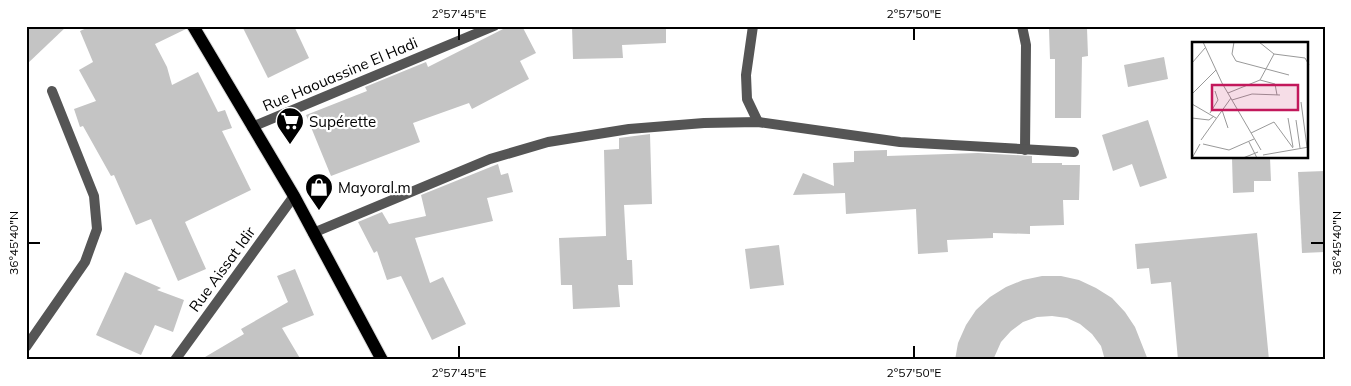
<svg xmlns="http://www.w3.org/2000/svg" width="1351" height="386" font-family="Mulish,sans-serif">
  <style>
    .building { fill: #c4c4c4 }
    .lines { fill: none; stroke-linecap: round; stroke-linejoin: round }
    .primary-casing { stroke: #dbdbdb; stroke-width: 14 }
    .minor { stroke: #555; stroke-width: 10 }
    .primary { stroke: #000; stroke-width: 12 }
    .ticks { fill: none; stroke: #000; stroke-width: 2 }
    .labels { text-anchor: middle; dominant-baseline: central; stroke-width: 4.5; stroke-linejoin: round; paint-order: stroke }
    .street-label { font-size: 15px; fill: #000; stroke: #fff }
    .poi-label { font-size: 15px; fill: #000; stroke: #fff; text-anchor: start }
    .inset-road { fill: none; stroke: #999; stroke-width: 1 }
    .view { fill: #c2185b; fill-opacity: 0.15; stroke: #c2185b; stroke-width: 2.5 }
    .inset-edge { fill: none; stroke: #000; stroke-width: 2.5 }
    .neatline { fill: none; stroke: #000; stroke-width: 2 }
    .ticks-label { font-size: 12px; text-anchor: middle; fill: #000 }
  </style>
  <rect width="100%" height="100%" fill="#fff"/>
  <g class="building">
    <polygon points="26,26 67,26 26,65"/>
    <polygon points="91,26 185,26 186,29 155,44 167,67 172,85 198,72 218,112 225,110 232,128 222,131 251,190 185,222 206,269 178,281 151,219 136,225 114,175 111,176 83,126 80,127 74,109 96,101 79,70 93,62 80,31"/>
    <polygon points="242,26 294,26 309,58 268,78"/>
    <polygon points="509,26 522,26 536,53 520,61 529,79 472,109 469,103 413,123 420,142 331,176 306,115 367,91 365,87 426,62 428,67"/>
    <polygon points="572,26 666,26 666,43 622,45 623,58 573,59"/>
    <polygon points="1087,28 1088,56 1082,57 1081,118 1055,118 1055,59 1050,59 1049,29"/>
    <polygon points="1164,57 1168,79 1128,87 1124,65"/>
    <polygon points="1148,120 1167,178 1140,187 1132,164 1113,171 1102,135"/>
    <polygon points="650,134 652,204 624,205 627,260 632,260 633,285 618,285 620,307 573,309 572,285 561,285 559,238 606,236 604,150 619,149 619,138"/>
    <polygon points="887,150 887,156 978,153 1032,156 1032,163 1062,163 1062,165 1080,165 1079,200 1063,200 1064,225 1030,226 1030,234 993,233 993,238 947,240 948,252 918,254 916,209 846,214 845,193 793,195 803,173 834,186 833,163 854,162 854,151"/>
    <polygon points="1232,158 1270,158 1271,181 1254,181 1254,192 1233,193"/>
    <polygon points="498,164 501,175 508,173 513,192 487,198 493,221 415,238 430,283 443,277 466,324 432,340 401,276 387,280 377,251 374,253 358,222 382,212 389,224 426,216 421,195"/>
    <polygon points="1325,171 1325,252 1302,253 1298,172"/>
    <polygon points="1257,233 1269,360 1178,360 1171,282 1151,284 1149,268 1137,269 1135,244"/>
    <polygon points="779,245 784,285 750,289 745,249"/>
    <polygon points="295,269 314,315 282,328 301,360 200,360 244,334 241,329 288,302 277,276"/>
    <polygon points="125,272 161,288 157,290 184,300 173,332 155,325 141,355 96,335"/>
    <polygon points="1042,276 1061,276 1079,280 1096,288 1112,298 1125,312 1135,327 1148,360 1105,360 1101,346 1092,334 1080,324 1067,318 1052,316 1037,317 1023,322 1011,331 1001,342 993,360 955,360 958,343 966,325 976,310 990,297 1006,287 1023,280"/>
  </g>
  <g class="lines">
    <g class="primary-casing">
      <polyline id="primary" points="193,26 294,196 382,360"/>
    </g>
    <g class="minor">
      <polyline points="753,26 746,75 747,99 758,122"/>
      <polyline points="1022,26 1026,45 1025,150"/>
      <polyline points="252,127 494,26"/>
      <polyline points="313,233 490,159 548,142 629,129 704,123 758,122 900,142 1074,152"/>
      <polyline points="26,347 85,262 97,229 94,196 52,91"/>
      <polyline points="175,360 294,196"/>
    </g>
    <use href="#primary" class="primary"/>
  </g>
  <path class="ticks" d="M459,28V40M914,28V40M28,243H40M1311,243H1324M459,346V358M914,346V358"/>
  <defs>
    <g id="supermarket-pin" transform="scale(1.4375)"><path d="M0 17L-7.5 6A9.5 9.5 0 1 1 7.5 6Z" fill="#000" stroke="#fff"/><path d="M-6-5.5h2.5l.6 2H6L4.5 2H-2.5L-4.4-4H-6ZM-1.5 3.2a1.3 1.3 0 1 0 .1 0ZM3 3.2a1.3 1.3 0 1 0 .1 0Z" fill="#fff"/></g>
    <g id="shop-pin" transform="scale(1.4375)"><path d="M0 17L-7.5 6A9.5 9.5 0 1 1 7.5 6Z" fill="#000" stroke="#fff"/><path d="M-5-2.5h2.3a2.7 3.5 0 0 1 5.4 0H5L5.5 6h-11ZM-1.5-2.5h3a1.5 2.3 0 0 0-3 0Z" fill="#fff"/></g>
  </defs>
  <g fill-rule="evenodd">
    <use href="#supermarket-pin" x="290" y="121"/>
    <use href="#shop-pin" x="319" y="187"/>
  </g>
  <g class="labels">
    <g class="street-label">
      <text transform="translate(340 74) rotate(-23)">Rue Haouassine El Hadi</text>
      <text transform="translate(222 269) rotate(-54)">Rue Aissat Idir</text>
    </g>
    <g class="poi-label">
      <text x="309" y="121">Supérette</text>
      <text x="338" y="187">Mayoral.m</text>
    </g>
  </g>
  <g transform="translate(1192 42)">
    <rect width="116" height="116" fill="#fff"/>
    <path class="inset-road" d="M11,0L30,41L69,108M42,0L40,12L44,19L97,33M67,0L82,12L113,16L117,23M0,21L13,6M68,38L83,42L85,53M36,51L68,38L82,12M0,52L24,28M40,58L60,52L88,53M109,60L115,105M0,62L24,76M30,68L36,86M18,71L26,58L23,49M0,76L17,78L22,74M96,76L101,105M104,78L108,106M59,91L82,80L101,106M9,98L39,56M57,100L65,116M11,102L37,108L62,97M71,113L117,105M0,116L8,102M51,116L66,110"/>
    <path class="view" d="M20,43H106V68H20Z"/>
    <rect width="116" height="116" class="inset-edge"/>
  </g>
  <rect width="1351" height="386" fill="none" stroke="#ffffff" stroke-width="55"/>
  <rect x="28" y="28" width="1296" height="330" class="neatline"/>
  <g class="ticks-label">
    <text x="459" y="18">2°57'45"E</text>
    <text x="914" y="18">2°57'50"E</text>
    <text transform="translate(14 243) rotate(-90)" y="4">36°45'40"N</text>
    <text transform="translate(1337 243) rotate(-90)" y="4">36°45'40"N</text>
    <text x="459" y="377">2°57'45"E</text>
    <text x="914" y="377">2°57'50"E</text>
  </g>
</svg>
